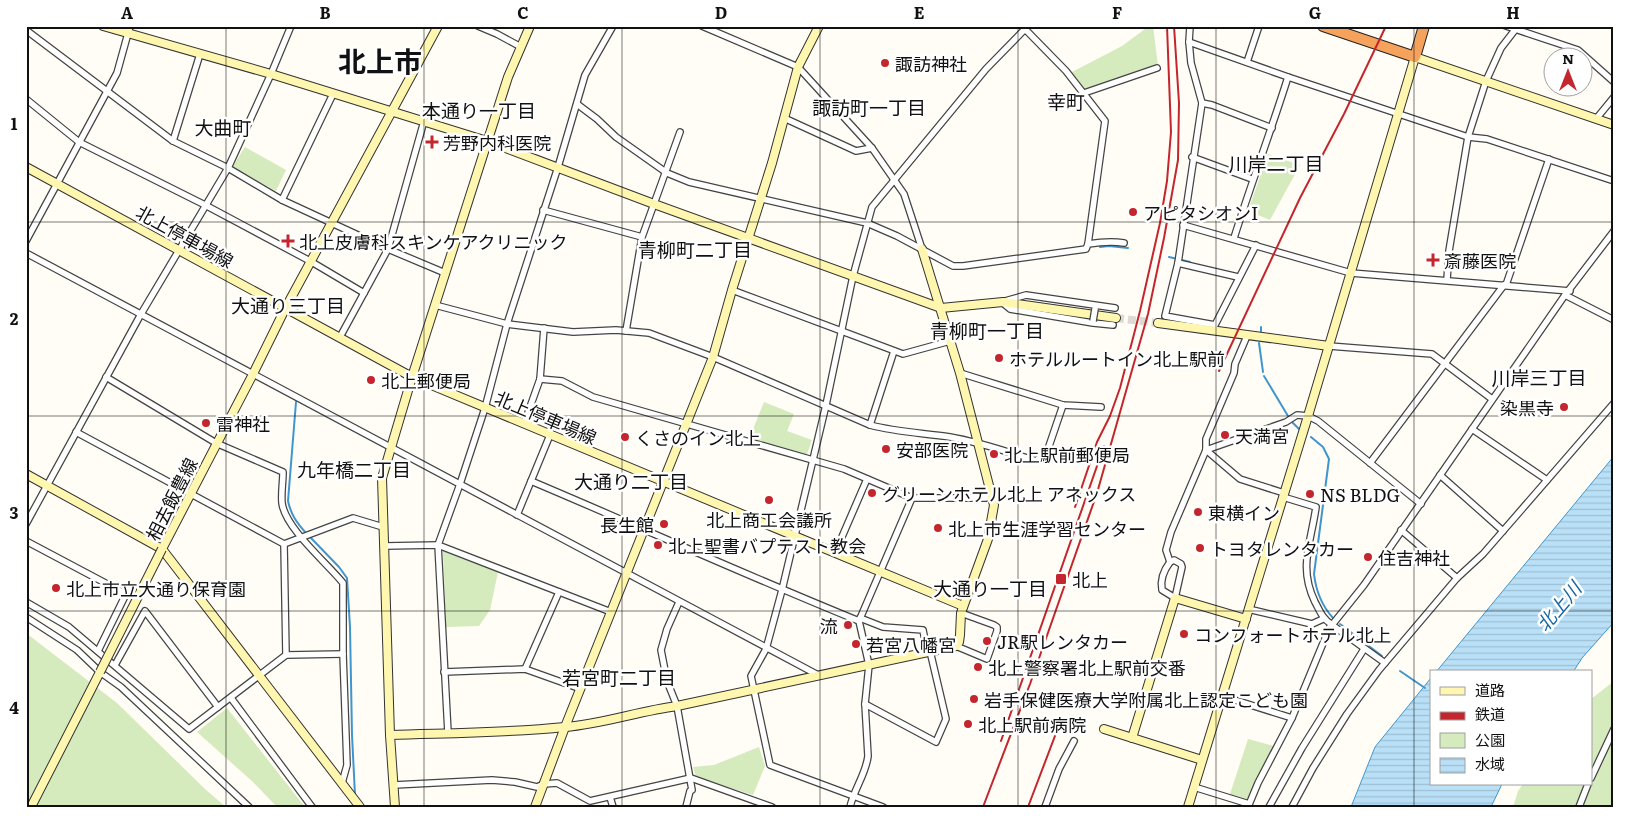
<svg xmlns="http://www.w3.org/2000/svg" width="1640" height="833" font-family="Literata,'Noto Sans JP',serif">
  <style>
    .park { fill: #d5ebbd }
    .water { fill: url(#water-rules); stroke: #3f96cf }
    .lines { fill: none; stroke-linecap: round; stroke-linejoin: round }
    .stream { stroke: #3f96cf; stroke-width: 2 }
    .secondary-tunnel { stroke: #dbdad3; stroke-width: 8; stroke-dasharray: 8 4; stroke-linecap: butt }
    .street-casing { stroke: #444; stroke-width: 8 }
    .secondary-casing { stroke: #333; stroke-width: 10 }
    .highway-casing { stroke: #222; stroke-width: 12 }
    .street { stroke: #fff; stroke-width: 5.5 }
    .secondary { stroke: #fff6b0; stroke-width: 8 }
    .highway { stroke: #f5a25d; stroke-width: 10 }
    .rail { stroke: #c4262e; stroke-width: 2 }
    .street-bridge-casing { stroke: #444; stroke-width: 8; stroke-linecap: butt }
    .secondary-bridge-casing { stroke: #333; stroke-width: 10; stroke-linecap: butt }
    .street-bridge { stroke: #fff; stroke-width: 5.5 }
    .secondary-bridge { stroke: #fff6b0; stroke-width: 8 }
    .grid { fill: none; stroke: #111; stroke-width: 1; stroke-opacity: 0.55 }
    .poi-dot { fill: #c4262e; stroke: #fff; stroke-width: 2 }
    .labels { text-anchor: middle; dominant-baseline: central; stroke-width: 5; stroke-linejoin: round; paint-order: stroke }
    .poi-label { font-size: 18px; fill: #111; stroke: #fff; text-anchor: start }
    .street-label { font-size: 18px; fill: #111; stroke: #fff }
    .neighbourhood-label { font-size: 19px; fill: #111; stroke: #fff }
    .water-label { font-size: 19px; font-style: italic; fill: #1768a6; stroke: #fff }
    .town-label { font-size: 28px; font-weight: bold; fill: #111; stroke: #fff }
    .neatline { fill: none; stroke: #111; stroke-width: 2 }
    .grid-label { font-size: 16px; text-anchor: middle; font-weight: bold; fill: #111 }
  </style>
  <defs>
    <pattern id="water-rules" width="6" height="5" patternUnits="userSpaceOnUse" patternTransform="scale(1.25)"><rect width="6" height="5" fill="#b9e0f7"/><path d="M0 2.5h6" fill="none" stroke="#9ebfd3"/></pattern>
  </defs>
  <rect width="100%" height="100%" fill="#fffdf5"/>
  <g class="park">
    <polygon points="1149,26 1153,26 1158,66 1086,90 1072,72 1122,46"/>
    <polygon points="245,147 286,170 276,191 232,167"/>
    <polygon points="1268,154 1300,165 1270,220 1248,211"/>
    <polygon points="764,402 794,414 787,431 812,440 806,457 749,439"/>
    <polygon points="443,551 498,572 490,610 479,626 446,627"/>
    <polygon points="26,633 117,703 206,790 226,807 26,807"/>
    <polygon points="1614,681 1614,807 1513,807 1518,791 1523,784 1591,784 1591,699"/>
    <polygon points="227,708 305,807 277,807 253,782 197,732"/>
    <polygon points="1248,739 1274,746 1247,799 1230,794"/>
    <polygon points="759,747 765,766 753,795 696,777 693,767 714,765"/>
  </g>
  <g class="water">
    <polygon points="1614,456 1614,622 1582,658 1573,672 1436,672"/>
    <polygon points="1431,678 1431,784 1502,784 1491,807 1351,807 1375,747"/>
  </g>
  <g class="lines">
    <g class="stream">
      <polyline points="1100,247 1109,246 1128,248"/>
      <polyline points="1169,257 1190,262"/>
      <polyline points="1261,332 1261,327"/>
      <polyline points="1259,343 1263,372"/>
      <polyline points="1264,376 1288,416"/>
      <path d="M296,402L288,501C291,515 297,523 306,533"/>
      <polyline points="1291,421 1300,430"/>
      <path d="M1311,437L1323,447L1329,459L1314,574C1316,591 1322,606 1333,618"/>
      <polyline points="310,537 339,567 347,578 350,627 352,735 355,795"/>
      <polyline points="1340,624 1382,656"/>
      <polyline points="1400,671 1425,688"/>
    </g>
    <polyline class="secondary-tunnel" points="1116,318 1158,323"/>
    <g class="street-casing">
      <g id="street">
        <polyline points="478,26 497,34 521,47"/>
        <polyline points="702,26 798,67 872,148 904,194 922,249"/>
        <polyline points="1506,26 1578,50 1614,82"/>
        <polyline points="1024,28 1066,71 1105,121 1088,244"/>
        <polyline points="26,30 173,141 228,168 282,200 388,249 445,273"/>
        <polyline points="1189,42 1190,26"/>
        <polyline points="1247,62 1259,26"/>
        <polyline points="1084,93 1157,68"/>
        <polyline points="26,99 79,142 205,205 310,261 364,293"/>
        <polyline points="1202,103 1212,105 1272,128"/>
        <path d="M577,104L597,119L616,137L667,173L689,182L867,223L897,236L953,266H963L1086,249L1088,244C1101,242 1111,241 1124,243"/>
        <polyline points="784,118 856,151 872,148"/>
        <polyline points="1596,119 1614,97"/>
        <polyline points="173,141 200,54"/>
        <polyline points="1192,157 1252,179"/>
        <polyline points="282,200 333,94"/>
        <polyline points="543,210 642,237"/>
        <polyline points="1183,225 1351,273 1570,291"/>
        <path d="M1234,238C1251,184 1271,131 1288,77"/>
        <polyline points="26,241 117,73 130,26"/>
        <polyline points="1256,245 1215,325 1165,316 1178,263 1202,103 1191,63 1189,42 1288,77 1468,137 1487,139 1614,181"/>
        <polyline points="26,253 818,675"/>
        <polyline points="1178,263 1238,277"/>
        <polyline points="1447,280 1449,251 1468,137 1486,81 1501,48 1518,26"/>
        <polyline points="1506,285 1549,159"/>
        <polyline points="732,290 903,354 950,341"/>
        <polyline points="1565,295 1614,320"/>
        <polyline points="1005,301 1026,295 1115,308"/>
        <polyline points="1003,303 1010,309 1093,323 1113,325"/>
        <path d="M435,305L507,324L573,332L616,330L649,333L713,357L870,425C896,432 923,433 950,437C980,442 1008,452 1036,461L1047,452L1063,405"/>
        <polyline points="626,331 642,237 680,132"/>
        <polyline points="340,337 388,249 424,121"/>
        <polyline points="1329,346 1432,354 1492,399"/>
        <polyline points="960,373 1063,405 1101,407"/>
        <path d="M106,377L216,443L283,472C283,482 281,493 282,503C285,528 327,563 343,583V654L347,765L342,783"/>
        <polyline points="540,379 562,381 593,397 844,469 912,498 986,498 992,496"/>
        <polyline points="524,424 540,379 544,328"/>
        <polyline points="870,425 894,351"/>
        <polyline points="1472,429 1547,480"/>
        <polyline points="76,432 284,544 353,518 383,527"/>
        <polyline points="1206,450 1286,422 1297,415 1308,416 1318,421 1421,504"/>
        <polyline points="1206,450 1240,479 1284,493"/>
        <polyline points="1370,463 1504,285"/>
        <polyline points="1440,475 1503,531"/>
        <path d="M531,481C640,527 748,576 859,621L869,665L865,704L868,756C866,774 854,789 850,807"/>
        <polyline points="517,515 550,435"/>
        <polyline points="26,524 141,314 228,168 271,74 291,26"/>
        <polyline points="1401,530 1457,578"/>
        <polyline points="26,541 126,594 98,651"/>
        <polyline points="284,544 286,655"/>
        <polyline points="385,546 438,545 611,612"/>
        <polyline points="835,553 867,479"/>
        <path d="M1174,560L1181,564L1182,567L1175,598L1162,590C1160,580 1164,570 1170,562Z"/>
        <polyline points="1170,562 1166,550 1171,532 1206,450 1206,439 1234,373 1235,364 1247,336"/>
        <polyline points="26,602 69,627 189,729 286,655 343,654"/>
        <polyline points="679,602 667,629 661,650 667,681 677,706 692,790 690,791 686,807"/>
        <polyline points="1248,609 1312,624 1323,619"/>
        <polyline points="26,617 77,650 100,672 121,687 249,807"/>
        <polyline points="860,618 883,627 923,630 927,651"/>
        <polyline points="859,621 912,498"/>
        <polyline points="956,646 987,659 997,631 997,627 994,625 961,613"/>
        <polyline points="1385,663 1332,625 1364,585 1565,295 1614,231"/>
        <polyline points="115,665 145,611 218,707"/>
        <polyline points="525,669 559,592"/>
        <polyline points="444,672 525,669 581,689"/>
        <polyline points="1222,696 1292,718"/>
        <polyline points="231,698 312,807"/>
        <polyline points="865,704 936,742 946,719 930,651"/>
        <polyline points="448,733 438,545 460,484 485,408 507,324 558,167 585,75 613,26"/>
        <polyline points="1591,778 1614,729"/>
        <polyline points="394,785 492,780 515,782 537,787 544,784 557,783 590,801 691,778 772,807"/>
        <polyline points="1194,787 1249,804"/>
        <polyline points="610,797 613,807"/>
        <polyline points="883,807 770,765 751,676 766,649 782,590 826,405 853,276 872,207 986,69 1028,26"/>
        <polyline points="1045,807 1059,769 1074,741"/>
        <path d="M1248,807L1258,783L1292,718L1331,624C1322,618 1320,611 1315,602C1298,567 1311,543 1316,507L1283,497"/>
        <polyline points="1269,807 1302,748 1364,649"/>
        <polyline points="1292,807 1313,768 1347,714 1379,670 1457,578 1483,554 1614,403"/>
        <polyline points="1579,807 1588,784"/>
      </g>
    </g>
    <g class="secondary-casing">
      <g id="secondary">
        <polyline points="103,26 271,74 487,141 654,204 941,308 1003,302 1116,318"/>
        <polyline points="26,167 412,377 963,606"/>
        <polyline points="1158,323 1329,346"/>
        <polyline points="26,474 162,549 360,807"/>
        <polyline points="162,549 253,374 285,309 438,26"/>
        <polyline points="1104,729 1202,760"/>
        <path d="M390,735C448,733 507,733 565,727C603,724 639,711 677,706L956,646L959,642L960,635L961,613L988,539L994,505L960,373L922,249"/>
        <polyline points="1132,738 1175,598 1246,619"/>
        <polyline points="31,807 100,672"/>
        <polyline points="395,807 390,735 382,478 412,377 508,77 530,26"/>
        <polyline points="535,807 565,727 713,357 732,290 772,163 798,67 819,26"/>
        <polyline points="1188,807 1308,416 1415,57 1614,125"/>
      </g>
    </g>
    <g class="highway-casing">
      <polyline id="highway" points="1323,26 1415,57 1424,26"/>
    </g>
    <use href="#street" class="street"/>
    <use href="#secondary" class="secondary"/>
    <use href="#highway" class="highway"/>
    <g class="rail">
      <polyline points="1219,371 1300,198 1344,114 1386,26"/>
      <polyline points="1075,507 1097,442 1110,416 1120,388 1140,311 1160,223 1167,181 1171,132 1167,26"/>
      <polyline points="1001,741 1104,446"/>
      <polyline points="983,807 1030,684 1097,493 1148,314 1164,238 1178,160 1179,103 1174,26"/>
      <polyline points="1028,807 1058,728"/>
    </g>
    <g class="street-bridge-casing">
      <polyline id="street-bridge" points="1093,321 1095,309"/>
    </g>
    <g class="secondary-bridge-casing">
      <polyline id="secondary-bridge" points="100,672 162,549"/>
    </g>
    <use href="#street-bridge" class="street-bridge"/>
    <use href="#secondary-bridge" class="secondary-bridge"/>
  </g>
  <path class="grid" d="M226,26V807M424,26V807M622,26V807M820,26V807M1018,26V807M1216,26V807M1414,26V807M26,222H1614M26,416H1614M26,611H1614"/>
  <g class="poi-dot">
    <circle cx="885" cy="63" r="5"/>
    <path d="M429.5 134.5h5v5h5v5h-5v5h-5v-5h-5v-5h5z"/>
    <circle cx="1133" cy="212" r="5"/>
    <path d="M285.5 233.5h5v5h5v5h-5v5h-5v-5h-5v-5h5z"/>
    <path d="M1430.5 252.5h5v5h5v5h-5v5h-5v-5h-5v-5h5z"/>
    <circle cx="999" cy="358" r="5"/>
    <circle cx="371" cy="380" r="5"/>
    <circle cx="1564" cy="407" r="5"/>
    <circle cx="206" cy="423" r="5"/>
    <circle cx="1225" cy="435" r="5"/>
    <circle cx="625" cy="437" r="5"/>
    <circle cx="886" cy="449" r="5"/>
    <circle cx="994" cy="454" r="5"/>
    <circle cx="872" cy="493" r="5"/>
    <circle cx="1310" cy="494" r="5"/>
    <circle cx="769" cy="500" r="5"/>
    <circle cx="1198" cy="512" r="5"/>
    <circle cx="664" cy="524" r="5"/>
    <circle cx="938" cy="528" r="5"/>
    <circle cx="658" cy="545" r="5"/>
    <circle cx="1200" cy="548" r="5"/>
    <circle cx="1368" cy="557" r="5"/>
    <rect x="1055" y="573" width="12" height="12" rx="2.5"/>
    <circle cx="56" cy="588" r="5"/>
    <circle cx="848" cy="625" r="5"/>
    <circle cx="1184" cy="634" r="5"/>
    <circle cx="987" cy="641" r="5"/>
    <circle cx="856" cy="644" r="5"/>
    <circle cx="978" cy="667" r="5"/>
    <circle cx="974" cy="699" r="5"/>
    <circle cx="968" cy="724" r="5"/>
  </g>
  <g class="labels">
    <g class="poi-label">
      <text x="895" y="63">諏訪神社</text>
      <text x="443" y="142">芳野内科医院</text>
      <text x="1143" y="212">アピタシオンI</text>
      <text x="299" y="241">北上皮膚科スキンケアクリニック</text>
      <text x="1444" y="260">斎藤医院</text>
      <text x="1009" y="358">ホテルルートイン北上駅前</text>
      <text x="381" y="380">北上郵便局</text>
      <text x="1554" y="407" text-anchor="end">染黒寺</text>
      <text x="216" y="423">雷神社</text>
      <text x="1235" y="435">天満宮</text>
      <text x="635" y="437">くさのイン北上</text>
      <text x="896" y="449">安部医院</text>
      <text x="1004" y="454">北上駅前郵便局</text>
      <text x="882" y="493">グリーンホテル北上 アネックス</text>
      <text x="1320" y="494">NS BLDG</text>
      <text x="1208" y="512">東横イン</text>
      <text x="769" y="519" text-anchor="middle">北上商工会議所</text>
      <text x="654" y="524" text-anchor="end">長生館</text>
      <text x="948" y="528">北上市生涯学習センター</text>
      <text x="668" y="545">北上聖書バプテスト教会</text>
      <text x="1210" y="548">トヨタレンタカー</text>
      <text x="1378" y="557">住吉神社</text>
      <text x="1072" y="579">北上</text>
      <text x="66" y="588">北上市立大通り保育園</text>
      <text x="838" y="625" text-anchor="end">流</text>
      <text x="1194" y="634">コンフォートホテル北上</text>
      <text x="997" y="641">JR駅レンタカー</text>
      <text x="866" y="644">若宮八幡宮</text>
      <text x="988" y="667">北上警察署北上駅前交番</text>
      <text x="984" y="699">岩手保健医療大学附属北上認定こども園</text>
      <text x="978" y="724">北上駅前病院</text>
    </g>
    <g class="street-label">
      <text transform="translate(185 236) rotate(29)">北上停車場線</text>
      <text transform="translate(546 417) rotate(23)">北上停車場線</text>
      <text transform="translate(171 499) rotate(-63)">相去飯豊線</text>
    </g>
    <g class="neighbourhood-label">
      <text x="1066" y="101">幸町</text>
      <text x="869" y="107">諏訪町一丁目</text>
      <text x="479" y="110">本通り一丁目</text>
      <text x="223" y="127">大曲町</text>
      <text x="1276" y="163">川岸二丁目</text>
      <text x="695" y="249">青柳町二丁目</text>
      <text x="288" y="305">大通り三丁目</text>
      <text x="987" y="330">青柳町一丁目</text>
      <text x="1539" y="377">川岸三丁目</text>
      <text x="354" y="469">九年橋二丁目</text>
      <text x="631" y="481">大通り二丁目</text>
      <text x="990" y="588">大通り一丁目</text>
      <text x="619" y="677">若宮町二丁目</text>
    </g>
    <g class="water-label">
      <text transform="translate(1558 606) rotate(-50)">北上川</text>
    </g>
    <g class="town-label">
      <text x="380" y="60">北上市</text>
    </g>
  </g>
  <rect width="1640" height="833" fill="none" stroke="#ffffff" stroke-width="55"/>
  <rect x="1430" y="670" width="162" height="115" fill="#ffffff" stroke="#a0a0a0"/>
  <rect x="1440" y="687" width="25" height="8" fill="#fff6b0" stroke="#a0a0a0"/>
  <text x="1475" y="696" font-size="15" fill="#111111">道路</text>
  <rect x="1440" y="712" width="25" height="8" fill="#c4262e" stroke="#a0a0a0"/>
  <text x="1475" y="720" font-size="15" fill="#111111">鉄道</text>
  <rect x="1440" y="733" width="25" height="15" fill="#d5ebbd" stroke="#a0a0a0"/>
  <text x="1475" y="746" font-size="15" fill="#111111">公園</text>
  <rect x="1440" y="758" width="25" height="15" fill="url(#water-rules)" stroke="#a0a0a0"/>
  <text x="1475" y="770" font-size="15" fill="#111111">水域</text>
  <g transform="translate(1568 72)"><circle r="24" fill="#ffffff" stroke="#a0a0a0"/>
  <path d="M0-4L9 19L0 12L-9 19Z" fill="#c4262e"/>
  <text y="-8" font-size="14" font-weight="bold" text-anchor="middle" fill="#111111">N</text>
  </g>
  <rect x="28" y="28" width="1584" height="778" class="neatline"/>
  <g class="grid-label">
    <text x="127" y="19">A</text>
    <text x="325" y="19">B</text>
    <text x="523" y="19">C</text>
    <text x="721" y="19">D</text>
    <text x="919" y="19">E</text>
    <text x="1117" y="19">F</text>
    <text x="1315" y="19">G</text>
    <text x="1513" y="19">H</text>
    <text x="14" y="130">1</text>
    <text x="14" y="325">2</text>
    <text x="14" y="519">3</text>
    <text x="14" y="714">4</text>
  </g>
</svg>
